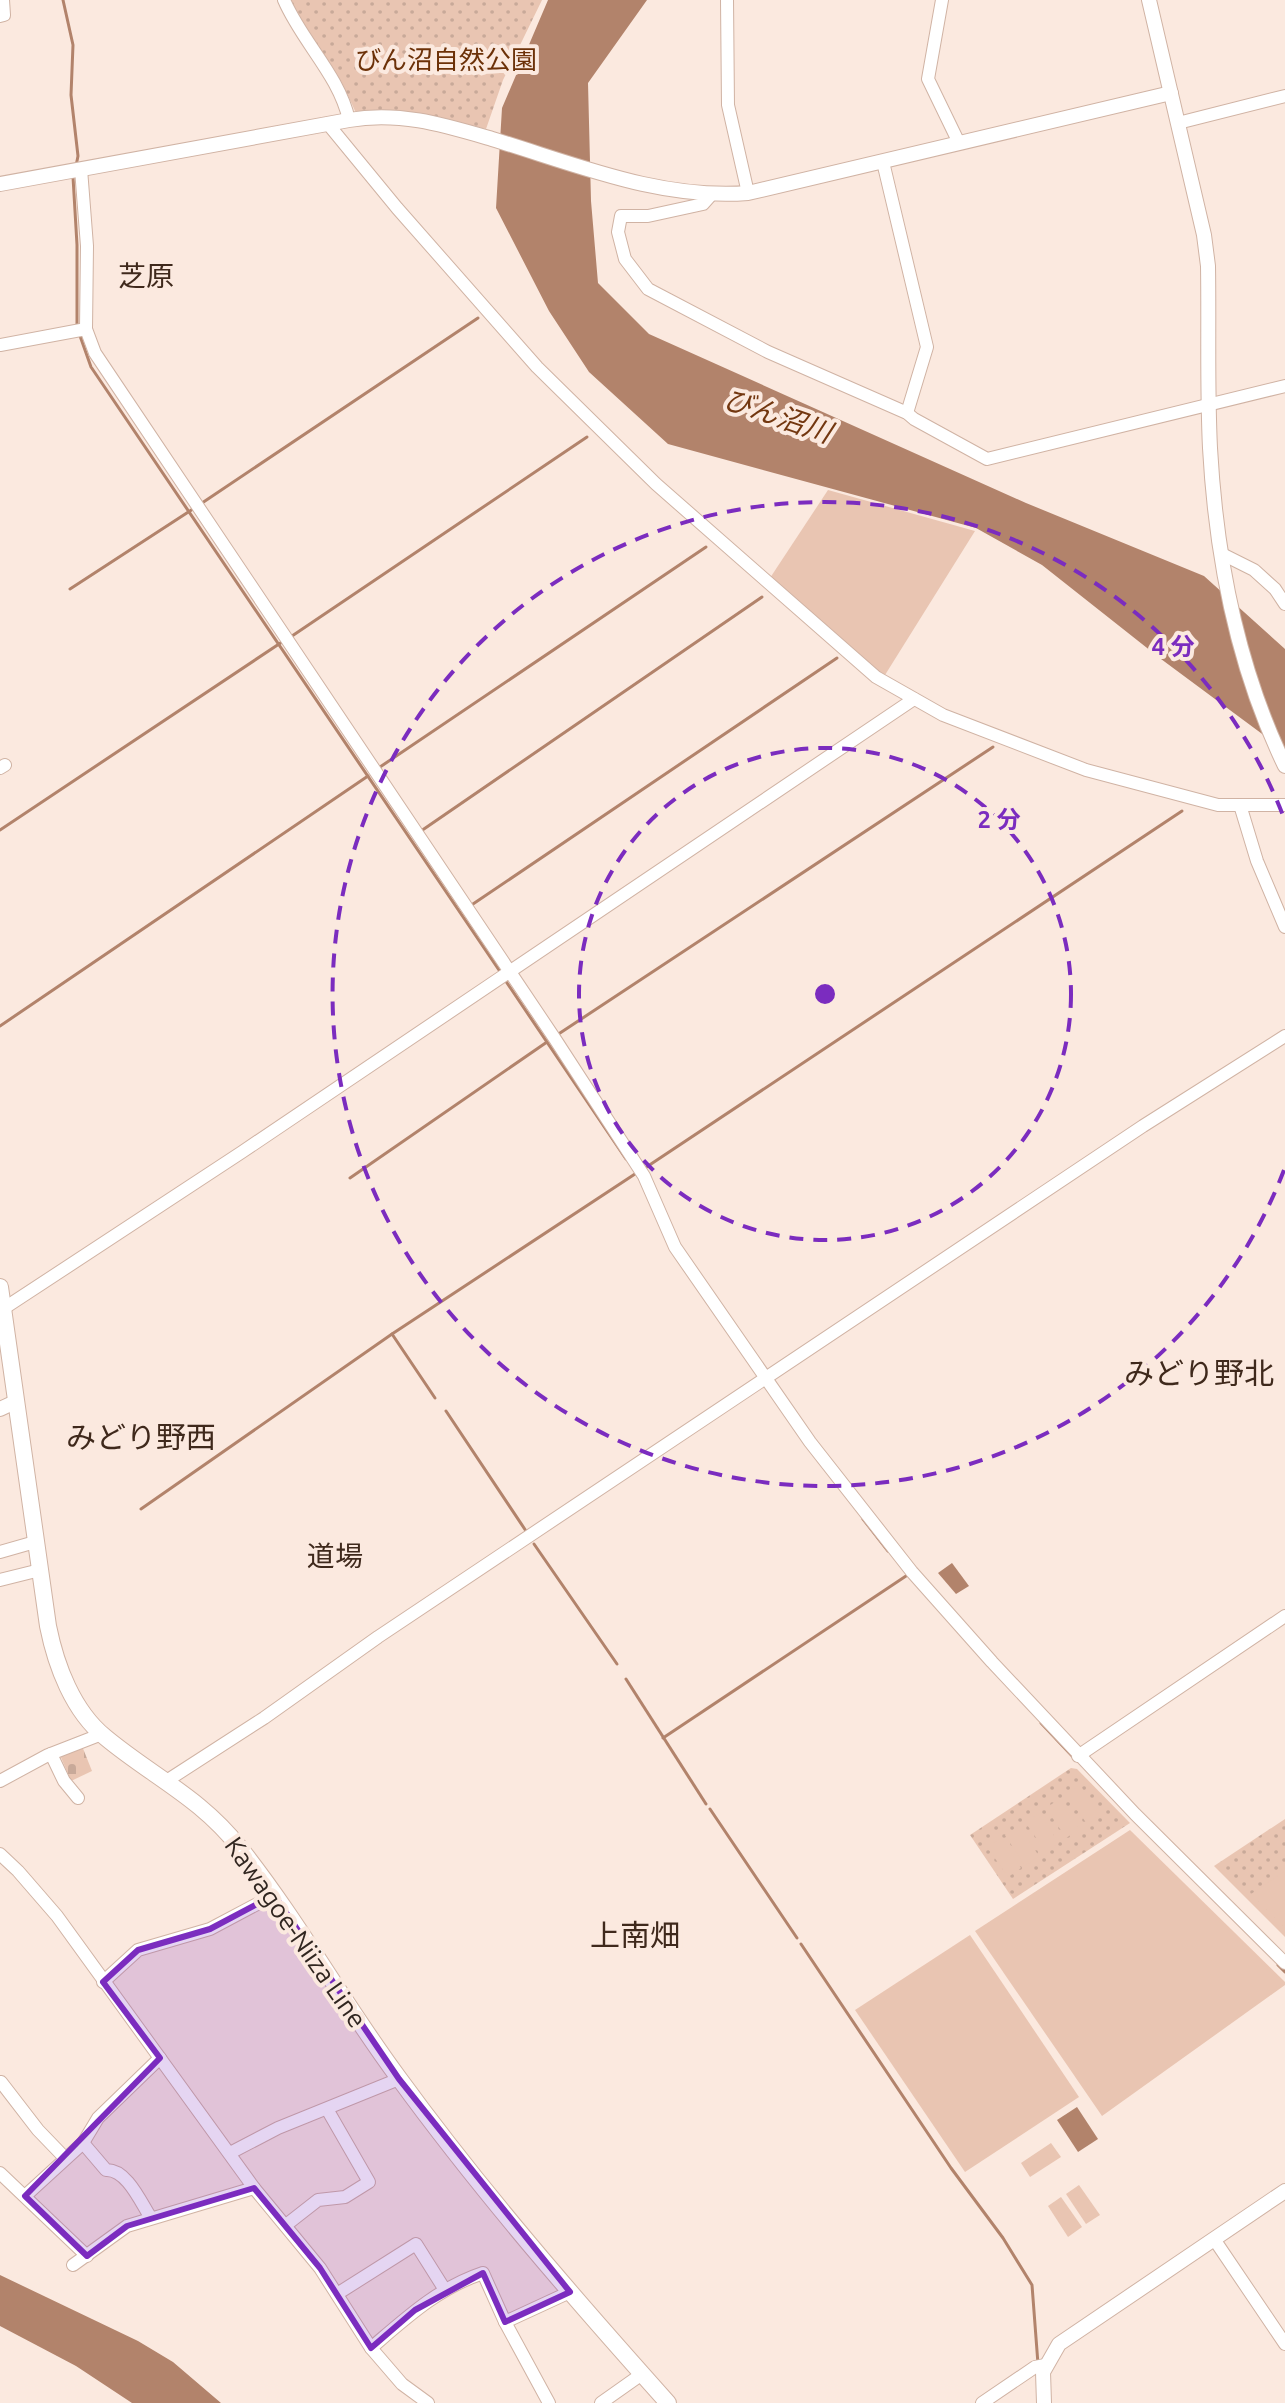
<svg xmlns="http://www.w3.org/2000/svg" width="1285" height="2403" font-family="Ubuntu,'Noto Sans JP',sans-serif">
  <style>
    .cemetery { fill: url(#cemetery-stones) }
    .park { fill: url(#park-dots) }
    .pitch { fill: #e9c5b2 }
    .water { fill: #b2836b }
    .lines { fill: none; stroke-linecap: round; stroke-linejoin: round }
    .stream { stroke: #b2836b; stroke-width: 3 }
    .minor-casing { stroke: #d0b3a4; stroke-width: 14 }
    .tertiary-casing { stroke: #d0b3a4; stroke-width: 16 }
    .secondary-casing { stroke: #d0b3a4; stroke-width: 18 }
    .minor { stroke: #fff; stroke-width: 12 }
    .tertiary { stroke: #fff; stroke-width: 14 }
    .secondary { stroke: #fff; stroke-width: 16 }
    .marked { fill: #7b2cbf; fill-opacity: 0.2; stroke: #7b2cbf; stroke-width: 6; stroke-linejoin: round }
    .ring { fill: none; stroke: #7b2cbf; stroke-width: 4; stroke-dasharray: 14 10 }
    .labels { text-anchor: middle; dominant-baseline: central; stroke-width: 8; stroke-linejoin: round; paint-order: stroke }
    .park-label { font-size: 26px; fill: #6c3108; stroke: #fbe9df }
    .street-label { font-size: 26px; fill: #312620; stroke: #fbe9df }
    .neighbourhood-label { font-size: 28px; fill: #3f291c; stroke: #fbe9df }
    .water-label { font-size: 28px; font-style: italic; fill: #733710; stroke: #fbe9df }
    .quarter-label { font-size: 30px; fill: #3f291c; stroke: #fbe9df }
    .centre { fill: #7b2cbf; stroke: #fbe9df; stroke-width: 4 }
    .ring-label { font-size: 24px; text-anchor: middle; font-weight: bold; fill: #7b2cbf; stroke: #fbe9df; stroke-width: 8; stroke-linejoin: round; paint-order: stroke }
  </style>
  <defs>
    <pattern id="cemetery-stones" width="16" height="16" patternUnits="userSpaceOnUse" patternTransform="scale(2)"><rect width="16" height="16" fill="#e9c5b2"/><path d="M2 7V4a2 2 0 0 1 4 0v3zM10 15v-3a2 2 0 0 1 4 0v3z" fill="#c8a999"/></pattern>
    <pattern id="park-dots" width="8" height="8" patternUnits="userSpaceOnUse" patternTransform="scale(2)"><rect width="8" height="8" fill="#e9c5b2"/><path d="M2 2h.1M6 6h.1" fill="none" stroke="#c8a999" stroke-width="1.8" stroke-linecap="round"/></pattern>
  </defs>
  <rect width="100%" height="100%" fill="#fbe9df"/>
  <polygon class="cemetery" points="82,1746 92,1771 71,1781 60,1755"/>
  <g class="park">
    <path d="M291,0H542L503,80L486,129L404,111H355C339,71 308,39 291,0Z"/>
    <polygon points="1071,1768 1077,1769 1130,1823 1013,1899 970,1835"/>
    <polygon points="1285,1819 1285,1937 1214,1866"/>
  </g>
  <g class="pitch">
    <polygon points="828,490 975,531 885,675 873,668 770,578"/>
    <polygon points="1080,1785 1100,1815 1087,1824 1066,1794"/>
    <polygon points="1059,1799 1080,1829 1066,1838 1046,1808"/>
    <polygon points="1039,1813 1059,1843 1046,1852 1025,1822"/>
    <polygon points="1019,1826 1039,1856 1025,1866 1005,1835"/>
    <polygon points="1130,1830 1285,1982 1285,1985 1102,2116 975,1931"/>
    <polygon points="1001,1838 1021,1868 1008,1877 987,1847"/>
    <polygon points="1285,1871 1285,1928 1251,1894"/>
    <polygon points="970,1935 1079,2097 965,2172 855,2010"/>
    <polygon points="1051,2143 1061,2157 1030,2177 1021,2163"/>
    <polygon points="1079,2185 1100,2215 1086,2224 1066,2194"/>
    <polygon points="1061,2197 1082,2227 1068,2237 1048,2206"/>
  </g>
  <g class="water">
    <polygon points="548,0 647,0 588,83 591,201 598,283 649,334 1026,503 1204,576 1285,649 1285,751 1161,659 1042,565 976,528 668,444 589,372 549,311 496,208 502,108"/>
    <polygon points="952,1563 969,1586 956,1594 938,1573"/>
    <polygon points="1077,2107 1098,2139 1078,2152 1057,2120"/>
    <polygon points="0,2275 138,2341 173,2362 221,2403 132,2403 76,2366 0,2326"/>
  </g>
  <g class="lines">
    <g class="stream">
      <polyline points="63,0 73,45 71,95 78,156 76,166"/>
      <polyline points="73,177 77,245 77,325"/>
      <polyline points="79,333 91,367 501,973"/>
      <polyline points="202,503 478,318"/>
      <polyline points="70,589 196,507"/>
      <polyline points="292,636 587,437"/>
      <polyline points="377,769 706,547"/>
      <polyline points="0,830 285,640"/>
      <polyline points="421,831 762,597"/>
      <polyline points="470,906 837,658"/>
      <polyline points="505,980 626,1159"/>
      <polyline points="0,1026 368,776"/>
      <polyline points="557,1035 993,747"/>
      <polyline points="645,1168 1182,811"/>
      <polyline points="350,1178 547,1042"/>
      <polyline points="392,1334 435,1398"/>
      <polyline points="446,1411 526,1531"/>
      <polyline points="141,1509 392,1334 638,1172"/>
      <polyline points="863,1519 888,1551"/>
      <polyline points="534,1544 617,1664"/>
      <polyline points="626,1679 706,1804"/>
      <polyline points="1041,1723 1074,1758"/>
      <polyline points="663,1738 909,1574"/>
      <polyline points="710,1809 797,1938"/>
      <polyline points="801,1944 951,2168 1003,2238 1032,2285 1038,2364"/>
      <polyline points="1278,1965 1285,1972"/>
    </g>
    <g class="minor-casing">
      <g id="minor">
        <path d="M284,0C302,42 339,75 349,120"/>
        <polyline points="727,0 728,105 748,193"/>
        <polyline points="942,0 928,79 959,143"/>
        <polyline points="0,16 4,15 3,0"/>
        <polyline points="1178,123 1285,96"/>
        <polyline points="328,124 397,208 537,367 656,484 876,677 943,715 1086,770 1218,805 1285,805"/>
        <polyline points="883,162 927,347 907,413"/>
        <polyline points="81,169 87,246 86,329 95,353 555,1039 644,1176 675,1247 810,1442 912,1572 992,1662 1135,1814 1285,1963"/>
        <polyline points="711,195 703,204 648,216 621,216 618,232 625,259 648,289 768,352 907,413 914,419 987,459 1285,386"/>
        <polyline points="0,345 86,329"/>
        <polyline points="1222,554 1254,570 1275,589 1285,604"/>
        <polyline points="0,768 5,765"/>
        <polyline points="1240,805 1257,861 1285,927"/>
        <polyline points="3,1309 242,1152 914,699"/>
        <polyline points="0,1552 35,1542"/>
        <polyline points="0,1580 40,1570"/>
        <polyline points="51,1754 64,1781 78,1798"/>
        <polyline points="1078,1756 1285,1616"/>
        <polyline points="168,1780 264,1718 378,1637 1143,1126 1285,1036"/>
        <polyline points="0,1781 48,1755 102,1734"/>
        <polyline points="0,1854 18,1871 57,1916 254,2188 320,2268 371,2348 402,2384 428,2403"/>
        <polyline points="103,1982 138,1950 210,1929 274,1895"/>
        <polyline points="1,2082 38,2130 65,2158"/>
        <path d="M83,2143L106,2170C127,2169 141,2203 151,2218"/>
        <polyline points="230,2153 278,2128 399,2079"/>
        <polyline points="0,2173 87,2256"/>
        <polyline points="25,2196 83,2143 98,2118 160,2058"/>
        <polyline points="286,2225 318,2200 345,2197 369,2182 327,2109"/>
        <polyline points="1214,2239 1285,2344"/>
        <polyline points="73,2265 127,2226 254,2188"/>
        <polyline points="337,2294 416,2244 445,2290"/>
        <path d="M371,2348C406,2318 438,2288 483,2273L505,2322"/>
        <polyline points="549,2403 505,2322 570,2292"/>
        <polyline points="601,2403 642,2374"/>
        <polyline points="982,2403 1035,2367 1045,2365"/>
      </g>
    </g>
    <g class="tertiary-casing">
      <g id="tertiary">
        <path d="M1149,0L1204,235L1208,266C1209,326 1207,387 1210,448C1216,556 1238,669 1285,766"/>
        <path d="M0,184L349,120C399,111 444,125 492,139C575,164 660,200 748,193L1171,93"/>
        <polyline points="0,1409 15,1402"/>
        <polyline points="1044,2403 1043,2372 1059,2344 1285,2191"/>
      </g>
    </g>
    <g class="secondary-casing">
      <path id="secondary" d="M0,1287L48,1626C56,1666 73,1711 105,1737C153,1777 200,1797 240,1848C298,1921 343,2003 398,2077C481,2191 574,2298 668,2403"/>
    </g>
    <use href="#minor" class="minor"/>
    <use href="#tertiary" class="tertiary"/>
    <use href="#secondary" class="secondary"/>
  </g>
  <path class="marked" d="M274,1895L399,2079L570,2292L505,2322L483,2273L415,2310L371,2348L320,2268L254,2188L127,2226L87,2256L25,2196L160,2058L103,1982L138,1950L210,1929Z"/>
  <g class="ring">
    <circle cx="825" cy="994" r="246"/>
    <path d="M1284 1170A492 492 0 1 1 1284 818"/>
  </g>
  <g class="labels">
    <g class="park-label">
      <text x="446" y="59">びん沼自然公園</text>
    </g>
    <g class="street-label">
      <text transform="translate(296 1932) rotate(55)">Kawagoe-Niiza Line</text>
    </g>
    <g class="neighbourhood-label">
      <text x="146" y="275">芝原</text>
      <text x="335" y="1555">道場</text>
    </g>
    <g class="water-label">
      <text transform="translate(778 415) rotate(19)">びん沼川</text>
    </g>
    <g class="quarter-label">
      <text x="1199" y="1373">みどり野北</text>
      <text x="141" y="1437">みどり野西</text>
      <text x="635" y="1935">上南畑</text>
    </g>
  </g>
  <circle cx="825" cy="994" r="12" class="centre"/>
  <g class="ring-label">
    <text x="1173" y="655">4 分</text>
    <text x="999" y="828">2 分</text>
  </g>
</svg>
